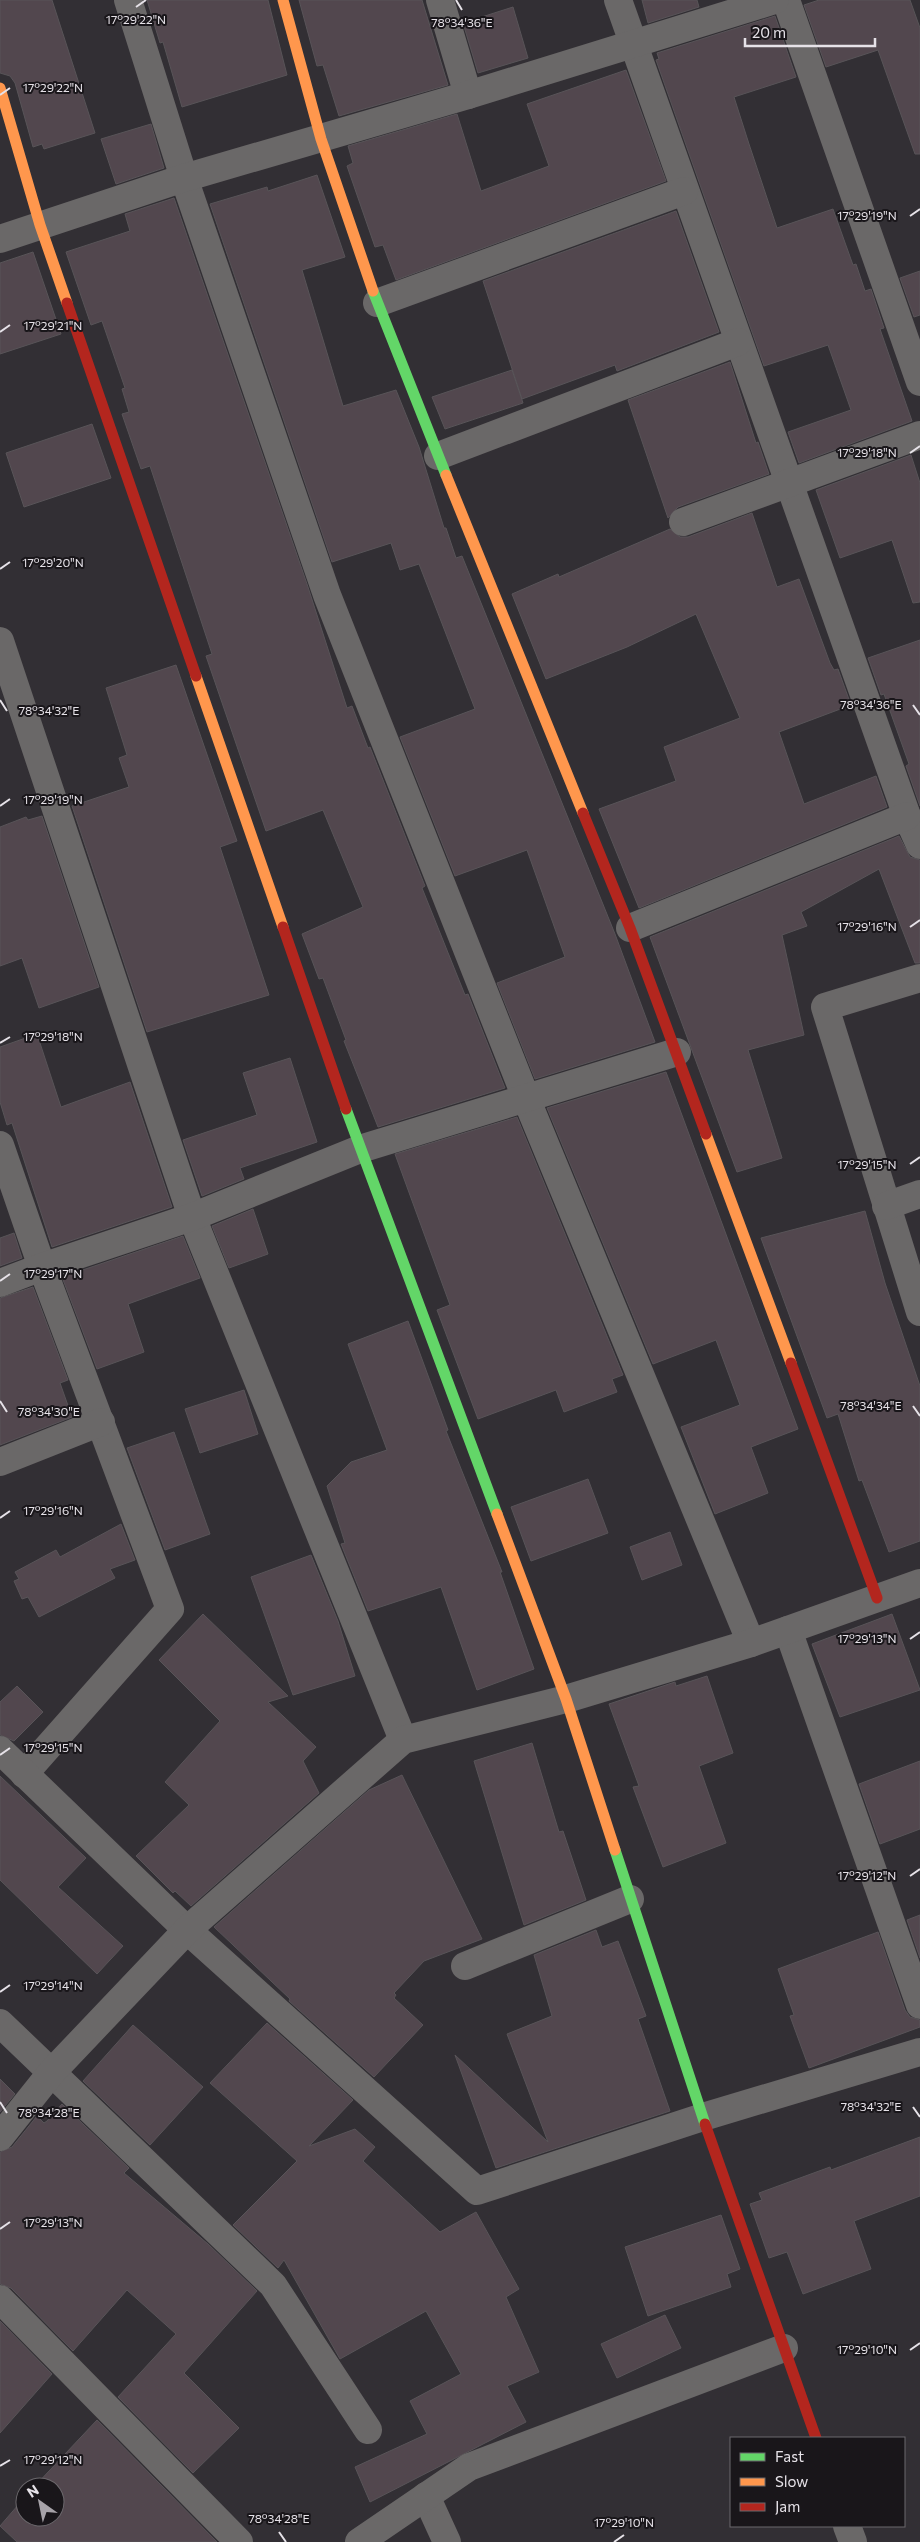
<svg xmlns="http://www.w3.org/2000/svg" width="920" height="2542" font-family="Commissioner,sans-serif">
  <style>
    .building { fill: #52474e; stroke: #585458 }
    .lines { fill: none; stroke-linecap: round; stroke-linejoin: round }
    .street { stroke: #6a6868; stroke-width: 28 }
    .fast { stroke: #63d668; stroke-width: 11 }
    .slow { stroke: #ff974d; stroke-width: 11 }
    .jam { stroke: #b3261e; stroke-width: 11 }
    .ticks { fill: none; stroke: #e6e2e8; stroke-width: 2 }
    .ticks-label { font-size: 12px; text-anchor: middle; fill: #e6e2e8; stroke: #19161a; stroke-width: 4; stroke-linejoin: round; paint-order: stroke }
  </style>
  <rect width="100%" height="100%" fill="#322f34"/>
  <g class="building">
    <polygon points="0,0 52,0 95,133 44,149 42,144 33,147 15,83 10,76 0,73"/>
    <polygon points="147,0 268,0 287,75 182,107 163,42 160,43"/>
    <polygon points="299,0 422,0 448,85 339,116 323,65 317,66"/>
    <polygon points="642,0 697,0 699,7 648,23"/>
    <polygon points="819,0 910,0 920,28 920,154 915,154 878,50 826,67 804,5"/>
    <polygon points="513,7 528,58 478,73 463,23"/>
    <polygon points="775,16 796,77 734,97 749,144 777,228 833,209 853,265 856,264 865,291 871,289 884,328 880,329 912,421 799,463 788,432 851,410 828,345 764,366 656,60 659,59 657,53"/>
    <polygon points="626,70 666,181 396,280 383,245 375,247 347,166 353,163 348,146 457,114 481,191 549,166 527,104"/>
    <polygon points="151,124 164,168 116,184 101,139"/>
    <polygon points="317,175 345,257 302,270 343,406 396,390 419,447 444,528 446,528 456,558 462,556 615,934 655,1042 535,1079 497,983 565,957 527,850 455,876 400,737 475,709 419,564 400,570 391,543 332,562 210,204 267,187 268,191"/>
    <polygon points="174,198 307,584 347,708 352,706 368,748 370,747 425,886 422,888 465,995 468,994 505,1088 378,1127 344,1041 346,1040 323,978 319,979 302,934 363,907 323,810 266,831 206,656 212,654 150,466 141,469 122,414 129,412 122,389 125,388 102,321 91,325 66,252 130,231 125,214"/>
    <polygon points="676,211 719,332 617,371 615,365 522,399 483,281"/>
    <polygon points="33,252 61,334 0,354 0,263"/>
    <polygon points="920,271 920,315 914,317 900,278"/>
    <polygon points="730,362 756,443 758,442 769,474 678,507 668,518 628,400"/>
    <polygon points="512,370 523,403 445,429 432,397"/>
    <polygon points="92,424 111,478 24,507 6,453"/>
    <polygon points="911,455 920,483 920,602 913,603 892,540 840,558 816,490"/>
    <polygon points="752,513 777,587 799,579 830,663 834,670 838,669 851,705 779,732 804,804 876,776 887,807 639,908 599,809 676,781 664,747 740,718 696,614 627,647 546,679 512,594 558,574 559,577 670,529 680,537 688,537"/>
    <polygon points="920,640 920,806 906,766 909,764 884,694 881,695 868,658"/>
    <polygon points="176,665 237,841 220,847 269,995 147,1032 72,806 129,787 119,758 127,755 106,688"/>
    <polygon points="42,816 99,987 39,1008 22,958 0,966 0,827 26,817 28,820"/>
    <polygon points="899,836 910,857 920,860 920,963 915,963 879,869 801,912 807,926 782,935 804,1035 748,1050 782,1158 737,1172 650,937"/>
    <polygon points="37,1034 61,1107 130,1082 172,1207 52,1247 12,1123 7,1125 0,1102 0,1047"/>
    <polygon points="290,1058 317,1142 240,1168 244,1179 202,1196 183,1140 257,1115 243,1073"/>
    <polygon points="666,1072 798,1429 751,1447 768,1493 715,1514 681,1427 740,1405 716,1340 653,1364 547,1108"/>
    <polygon points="517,1117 623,1375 612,1379 617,1392 564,1412 556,1390 478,1419 437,1310 450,1305 395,1154"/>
    <polygon points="253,1209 268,1254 229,1268 212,1226"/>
    <polygon points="865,1211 885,1283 920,1386 920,1541 889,1552 862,1480 859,1481 838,1414 827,1418 761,1238"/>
    <polygon points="14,1233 22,1258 0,1266 0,1238"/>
    <polygon points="183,1236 200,1278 128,1304 144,1352 97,1369 62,1277"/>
    <polygon points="33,1287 68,1380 60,1383 72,1417 0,1445 0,1298"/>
    <polygon points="408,1321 448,1430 446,1431 502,1572 500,1572 534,1669 477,1690 441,1587 368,1611 341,1544 345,1543 327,1486 351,1462 387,1450 348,1344"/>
    <polygon points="244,1390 258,1434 200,1453 185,1409"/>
    <polygon points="174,1432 210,1534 165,1550 127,1448"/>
    <polygon points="588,1479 608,1533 531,1561 511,1507"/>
    <polygon points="121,1524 135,1560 110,1569 115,1578 39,1617 28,1597 22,1599 14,1581 19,1579 15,1572 56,1550 60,1557"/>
    <polygon points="670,1532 682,1565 642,1580 630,1547"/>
    <polygon points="311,1555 338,1621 355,1676 293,1695 251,1577"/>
    <polygon points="203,1614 288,1696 268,1702 316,1747 303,1761 319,1793 191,1906 175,1891 173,1893 136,1856 189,1805 165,1782 220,1721 159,1660"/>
    <polygon points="892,1614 920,1690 840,1717 812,1644"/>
    <polygon points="707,1676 733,1753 699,1766 726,1843 663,1867 633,1787 639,1786 609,1704 675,1682 676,1686"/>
    <polygon points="17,1686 43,1712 14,1741 0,1735 0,1702"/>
    <polygon points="532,1743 559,1832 563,1831 586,1900 524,1925 474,1761"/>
    <polygon points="920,1761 920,1829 880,1844 859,1784"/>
    <polygon points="402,1775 482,1939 424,1961 394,1993 396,1995 394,1998 423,2025 374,2077 289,2001 290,1999 214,1927 369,1790"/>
    <polygon points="0,1776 86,1858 58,1887 123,1946 97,1974 0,1880"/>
    <polygon points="920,1915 920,1958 907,1920"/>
    <polygon points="596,1930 602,1947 618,1941 646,2016 638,2019 670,2111 496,2168 455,2055 548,2142 507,2034 552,2016 534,1955"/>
    <polygon points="878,1932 905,2010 910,2017 920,2020 920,2027 809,2068 790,2016 794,2015 778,1969"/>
    <polygon points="267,2023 353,2100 309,2146 355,2129 375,2147 363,2161 440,2232 476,2212 519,2289 506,2297 539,2372 507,2386 526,2422 370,2502 355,2467 427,2434 410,2401 461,2374 426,2311 340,2359 284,2260 278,2268 233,2225 297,2161 210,2083"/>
    <polygon points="133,2025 203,2087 150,2145 83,2081"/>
    <polygon points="0,2079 15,2094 0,2112"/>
    <polygon points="62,2104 129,2168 124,2173 208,2244 257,2291 184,2373 239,2428 193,2473 118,2397 176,2334 127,2290 73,2351 11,2288 0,2284 0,2152 12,2147 37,2116 44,2123 47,2121"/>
    <polygon points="920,2137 920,2196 854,2221 871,2269 803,2294 787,2252 769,2258 750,2204 762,2200 759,2193 830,2167 831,2170"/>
    <polygon points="721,2215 740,2269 727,2274 731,2287 648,2316 625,2247"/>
    <polygon points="665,2315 681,2348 617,2378 601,2344"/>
    <polygon points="0,2321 52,2374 0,2433"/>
    <polygon points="97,2420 217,2542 17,2542 0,2526 25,2497 25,2517 55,2517 55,2487 34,2487"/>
  </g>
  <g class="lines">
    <g class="street">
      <polyline points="128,0 184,178 327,595 526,1098 751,1643"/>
      <polyline points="440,0 468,95"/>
      <polyline points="618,0 907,816 920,845"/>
      <polyline points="786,0 920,382"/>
      <polyline points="0,239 184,178 468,95 775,0"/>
      <polyline points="377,303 684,191"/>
      <polyline points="438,456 738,342"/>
      <polyline points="683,522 920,435"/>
      <polyline points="0,641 192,1217 403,1740"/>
      <polyline points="630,928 907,816"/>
      <polyline points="920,978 825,1007 920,1312"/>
      <polyline points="0,1145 42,1267 170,1609 24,1774"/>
      <polyline points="886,1206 920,1194"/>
      <polyline points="0,1283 42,1267 192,1217 360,1149 677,1052"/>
      <polyline points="0,1462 101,1422"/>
      <polyline points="788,1630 920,2005"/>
      <polyline points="0,1750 187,1930 477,2191 703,2117 920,2052"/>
      <polyline points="465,1966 630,1899"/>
      <polyline points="0,2023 273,2285 368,2430"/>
      <polyline points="0,2137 51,2073 187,1930 403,1740 566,1699 751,1643 920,1583"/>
      <polyline points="0,2299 239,2542"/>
      <polyline points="426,2496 447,2542"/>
      <polyline points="847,2526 853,2542"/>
      <polyline points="359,2542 469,2467 784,2348"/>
    </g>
    <g class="fast">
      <polyline points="373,291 446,475"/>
      <polyline points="346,1109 497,1514"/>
      <polyline points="615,1850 705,2124"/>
    </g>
    <g class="slow">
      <polyline points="283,0 321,139 373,291"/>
      <polyline points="0,88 40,225 67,303"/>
      <polyline points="446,475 583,813"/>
      <polyline points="196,676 283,927"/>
      <polyline points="706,1134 791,1363"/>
      <polyline points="497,1514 566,1699 615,1850"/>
    </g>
    <g class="jam">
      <polyline points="67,303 196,676"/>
      <polyline points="583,813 630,928 706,1134"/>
      <polyline points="283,927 346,1109"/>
      <polyline points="791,1363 877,1598"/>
      <polyline points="705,2124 816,2438"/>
    </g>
  </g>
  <path class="ticks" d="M456,0L462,10M136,7L146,0M0,95L10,88M910,216L920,209M0,332L10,325M910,453L920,446M0,569L10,562M0,700L7,711M913,705L920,715M0,806L10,799M910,927L920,920M0,1043L10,1037M910,1164L920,1157M0,1281L10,1274M0,1401L7,1412M913,1406L920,1416M0,1518L10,1511M910,1639L920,1632M0,1755L10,1748M910,1876L920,1869M0,1992L10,1985M0,2102L7,2113M913,2107L920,2117M0,2229L10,2222M910,2350L920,2343M0,2466L10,2460M279,2532L286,2542M614,2542L624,2535"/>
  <g class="ticks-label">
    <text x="136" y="24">17°29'22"N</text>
    <text x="462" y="27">78°34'36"E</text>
    <text x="53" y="92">17°29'22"N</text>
    <text x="867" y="220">17°29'19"N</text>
    <text x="53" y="330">17°29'21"N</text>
    <text x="867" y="457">17°29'18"N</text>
    <text x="53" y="567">17°29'20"N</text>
    <text x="871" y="709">78°34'36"E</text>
    <text x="49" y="715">78°34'32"E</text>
    <text x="53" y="804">17°29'19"N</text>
    <text x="867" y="931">17°29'16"N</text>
    <text x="53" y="1041">17°29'18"N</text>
    <text x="867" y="1169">17°29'15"N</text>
    <text x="53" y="1278">17°29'17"N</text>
    <text x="871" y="1410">78°34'34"E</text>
    <text x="49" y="1416">78°34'30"E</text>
    <text x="53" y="1515">17°29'16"N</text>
    <text x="867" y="1643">17°29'13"N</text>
    <text x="53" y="1752">17°29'15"N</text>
    <text x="867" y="1880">17°29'12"N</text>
    <text x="53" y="1990">17°29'14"N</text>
    <text x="871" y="2111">78°34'32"E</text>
    <text x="49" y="2117">78°34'28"E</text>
    <text x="53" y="2227">17°29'13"N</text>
    <text x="867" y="2354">17°29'10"N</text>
    <text x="53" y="2464">17°29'12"N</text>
    <text x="279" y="2523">78°34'28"E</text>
    <text x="624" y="2527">17°29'10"N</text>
  </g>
  <rect x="730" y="2437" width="175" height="90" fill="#19161a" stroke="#6b686c"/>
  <rect x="740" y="2453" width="25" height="8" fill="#63d668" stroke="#6b686c"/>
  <text x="775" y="2462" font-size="15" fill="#e6e2e8">Fast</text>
  <rect x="740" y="2478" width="25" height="8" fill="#ff974d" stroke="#6b686c"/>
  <text x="775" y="2487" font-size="15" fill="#e6e2e8">Slow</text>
  <rect x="740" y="2503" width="25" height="8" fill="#b3261e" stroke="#6b686c"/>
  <text x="775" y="2512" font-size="15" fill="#e6e2e8">Jam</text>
  <g transform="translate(40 2502) rotate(327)"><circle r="24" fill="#19161a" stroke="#6b686c"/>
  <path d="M0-4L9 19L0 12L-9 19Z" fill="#a7a3a9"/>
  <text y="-8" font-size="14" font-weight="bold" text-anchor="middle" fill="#e6e2e8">N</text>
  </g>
  <path d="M745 38v8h130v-8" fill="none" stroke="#e6e2e8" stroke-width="2.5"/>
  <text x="752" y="38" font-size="15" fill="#e6e2e8" stroke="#19161a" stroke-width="4" paint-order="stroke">20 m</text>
</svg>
